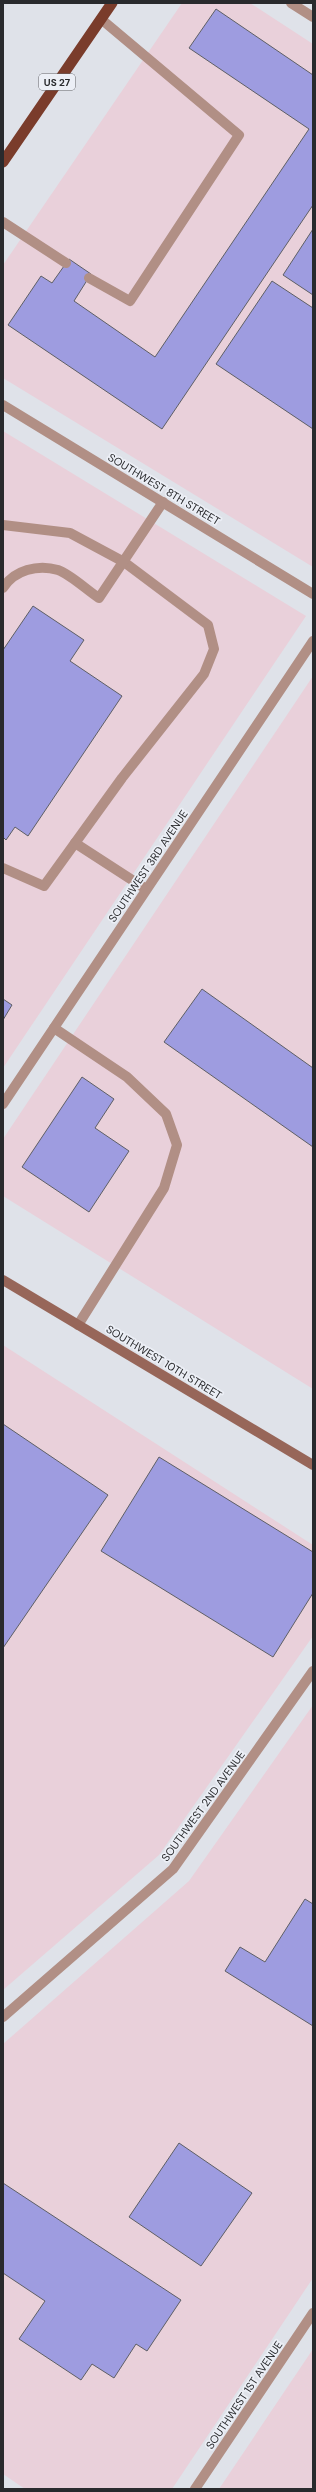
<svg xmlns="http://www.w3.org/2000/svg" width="316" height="2492" font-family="'DM Sans',sans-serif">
	<rect width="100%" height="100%" fill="#dfe2e9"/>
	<g fill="#e9d0da">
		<path d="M182 3H250L313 44V567L3 378V265Z"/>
		<path d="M3 431 306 616 3 1068Z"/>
		<path d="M313 676V1389L3 1196V1139Z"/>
		<path d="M3 1345 313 1545V1636L159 1855 3 1990Z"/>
		<path d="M313 1705V2278L172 2489H25L3 2474V2044L189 1881Z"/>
		<path d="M313 2349V2489H219Z"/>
	</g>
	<g fill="#9e9ce0" stroke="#5e5f65">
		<path d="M216 9 313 75V205L162 429 8 325 41 276 52 283 69 259 91 274 74 301 155 357 309 129 189 48Z"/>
		<path d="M313 229V295L283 275Z"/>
		<path d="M272 281 313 308V429L216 364Z"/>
		<path d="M33 606 84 640 70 661 122 696 28 836 15 827 6 840 3 837V650Z"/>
		<path d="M202 989 313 1068V1147L164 1042Z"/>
		<path d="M3 999 12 1005 3 1020Z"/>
		<path d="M82 1077 114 1099 95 1128 129 1151 89 1212 22 1167Z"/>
		<path d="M3 1424 108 1495 3 1648Z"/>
		<path d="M159 1457 313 1552V1593L273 1657 101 1551Z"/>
		<path d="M305 1899 313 1904V2026L225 1971 240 1947 265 1962Z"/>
		<path d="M179 2143 252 2193 201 2266 129 2217Z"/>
		<path d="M3 2183 181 2300 147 2351 136 2344 114 2378 92 2364 81 2380 19 2339 45 2301 3 2273Z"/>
	</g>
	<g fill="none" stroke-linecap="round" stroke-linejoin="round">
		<g stroke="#b18f85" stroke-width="10">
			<path d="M3 222 66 263"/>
			<path d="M89 278 130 301 239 135 101 19"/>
			<path d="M3 525 70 533 124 562 208 625 214 649 204 674 122 778 44 886 3 868"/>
			<path d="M3 588C14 570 38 564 58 570 70 574 88 591 99 598L163 502"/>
			<path d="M75 843 146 889"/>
			<path d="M54 1028 127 1077 166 1114 177 1145 164 1188 78 1325"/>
		</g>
		<g stroke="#b18f85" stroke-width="10">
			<path d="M291 3 313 17"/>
			<path d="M3 405 313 594"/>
			<path d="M3 1104 313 641"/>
			<path d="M3 2017 173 1869 313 1671"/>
		</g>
		<path stroke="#b18f85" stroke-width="10" d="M195 2489 313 2313"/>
		<path stroke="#976659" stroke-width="10" d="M3 1280 313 1465"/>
		<path stroke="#7a3c2b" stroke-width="11" d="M3 162 112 3"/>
	</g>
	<g text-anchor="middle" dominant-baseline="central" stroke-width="3.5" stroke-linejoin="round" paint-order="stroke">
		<rect fill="#eceff6" stroke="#646569" stroke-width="1" x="39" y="74" width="36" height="16" rx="3"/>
		<g font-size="10" font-weight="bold" fill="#292a2d">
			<text x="57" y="82">US 27</text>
		</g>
		<g font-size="11" fill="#292a2d" stroke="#eceff6">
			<text transform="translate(164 489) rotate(31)">SOUTHWEST 8TH STREET</text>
			<text transform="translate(148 866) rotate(-56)">SOUTHWEST 3RD AVENUE</text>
			<text transform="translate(164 1362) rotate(31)">SOUTHWEST 10TH STREET</text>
			<text transform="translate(203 1806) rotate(-54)">SOUTHWEST 2ND AVENUE</text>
			<text transform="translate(244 2395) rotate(-56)">SOUTHWEST 1ST AVENUE</text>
		</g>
	</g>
	<rect width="316" height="2492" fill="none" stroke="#292a2d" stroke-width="8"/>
</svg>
